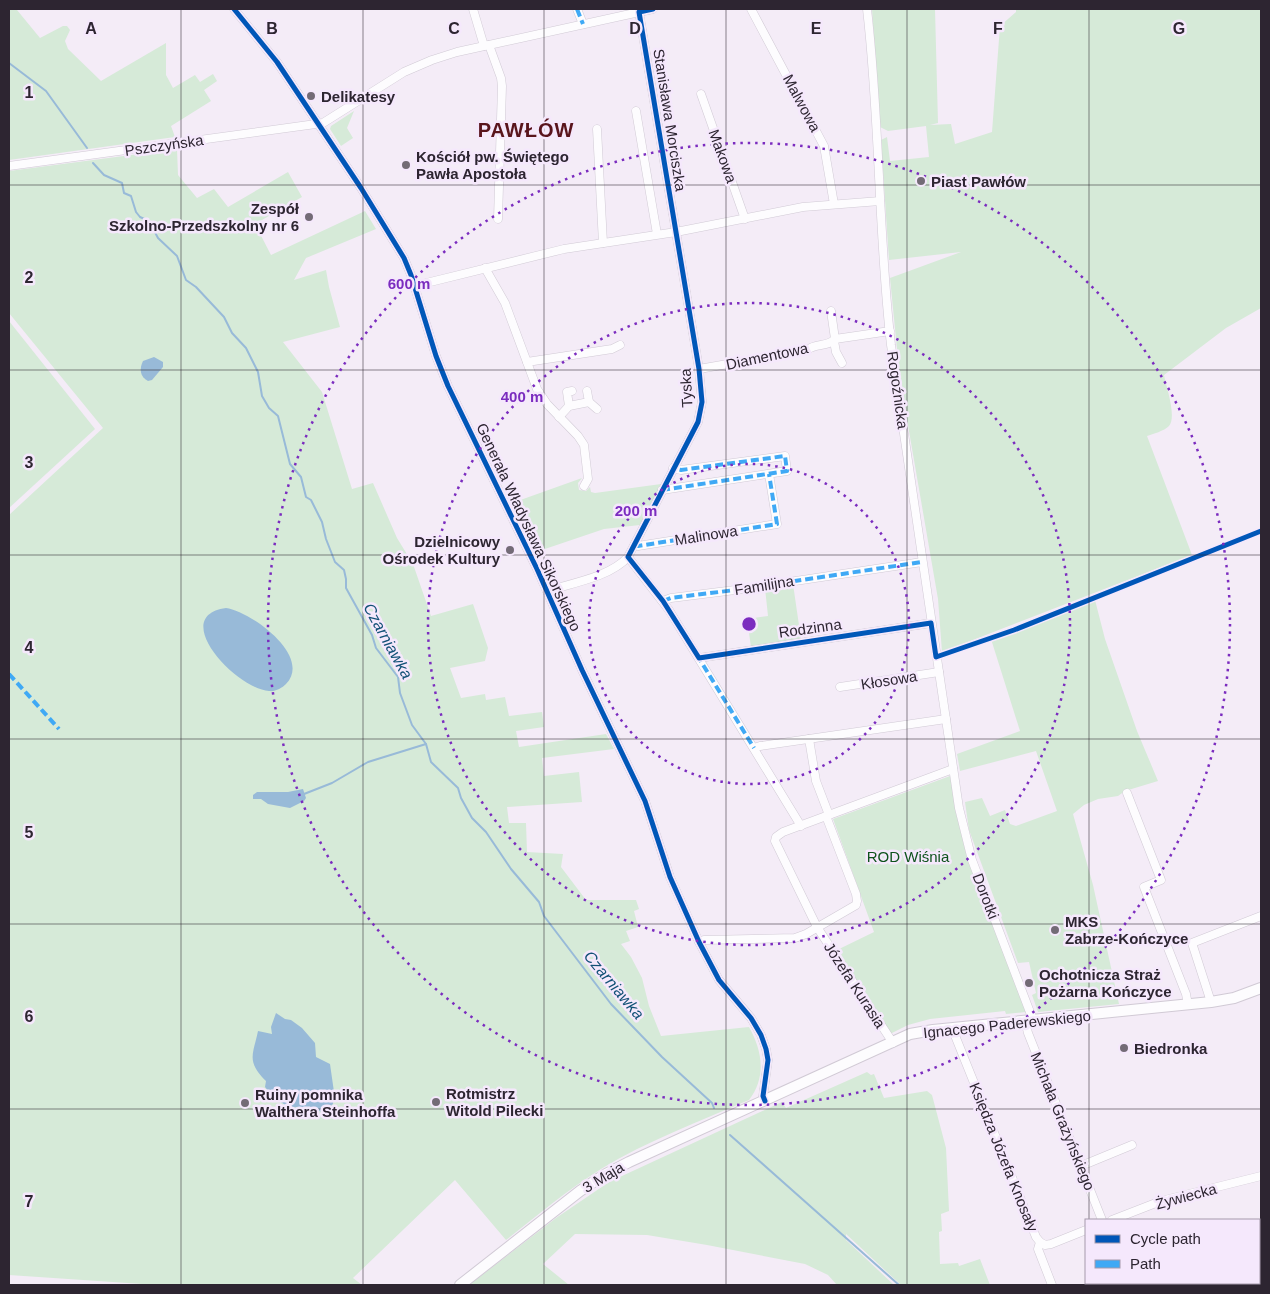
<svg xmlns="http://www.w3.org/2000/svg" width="1270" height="1294" font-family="Arial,sans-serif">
	<rect width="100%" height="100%" fill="#f4ecf7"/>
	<g fill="#d6ead8">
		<path d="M9 9 17 10 40 38 63 26H67L70 30 65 41 68 49 101 81 166 43V75L173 88 195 75 200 82 213 74 217 81 204 90 211 101 171 126 175 137 9 160Z"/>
		<path d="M872 9H935L938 123 930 125 951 124 955 144 992 132 1000 26 1016 12V9H1261V308L1226 328 1164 375C1166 386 1177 417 1169 426 1164 431 1153 434 1147 436L1192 555 942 652 938 599 900 379 890 278 961 252 889 260 881 140 887 137 890 161 929 157 926 126 888 131 880 127Z"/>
		<path d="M354 111 347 128 353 138 341 146 330 129 331 126Z"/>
		<path d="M177 149 178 175 197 198 214 189 228 207 288 172 302 197 255 224 271 255 365 211 376 229 306 258 294 280 326 270 329 287 340 327 283 342 322 392 352 489 373 483 397 538 413 564 431 616 473 604 488 648 485 661 450 668 461 698 485 694 486 700 505 697 509 716 542 712 544 727 516 731 519 747 606 734 614 749 542 758 544 776 579 772 582 802 507 807 509 823H526L527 852 563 854 561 867 586 900H636L639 909 634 911 638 927 626 931 630 941 621 944 631 957 642 978 649 1006 661 1036 749 1027C762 1050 767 1077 749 1100 700 1121 647 1141 601 1169 567 1190 537 1216 506 1240L455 1180 353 1278 362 1285H157L9 1275V515L103 428 9 313V171Z"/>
		<path d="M9 321 95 429 9 508Z"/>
		<path d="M582 478 578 483 579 490 586 491 590 487 591 492 595 493 661 484 640 525 604 529 536 552 537 549 534 550 512 503Z"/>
		<path d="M793 584 801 639 751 647 747 619 768 616 765 588Z"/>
		<path d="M1095 600 1105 639 1137 731 1158 781 1125 791 1118 796 1098 799 1084 805 1073 814 1093 885 1119 1004 1038 1012 1032 995 1036 993 1029 962 1018 963 969 830 965 802 982 798 990 816 1005 810 1010 824 1016 826 1057 811 1036 751 960 771 957 754 1020 731 991 639 1008 635Z"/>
		<path d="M950 776 967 857 1026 1012 1006 1014 1005 1011 930 1019 908 1025 888 1035 835 951 874 932 833 819Z"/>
		<path d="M867 1072 871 1075 874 1074 884 1098 927 1091 932 1095 946 1148 949 1211 941 1214 942 1231 939 1232 940 1264 958 1263 959 1266 980 1259 990 1285H901L846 1234V1240L894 1285H837L828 1275 805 1264 707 1245 647 1235 575 1234 543 1264 569 1285H469L556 1218 609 1182 782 1102 786 1108Z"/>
	</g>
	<g fill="#98bad8">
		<path d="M154 357 163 362V367L152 380 148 381C140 377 139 369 143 361Z"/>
		<path d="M226 608C250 611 313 656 286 684 282 688 275 692 269 691 236 689 168 616 226 608Z"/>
		<path d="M303 789 306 798 304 801 290 808 268 804 261 799H253V795L257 792H288Z"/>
		<path d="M276 1013 285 1019 291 1020 302 1028 315 1043 316 1057 330 1064 334 1092 333 1104 324 1112 297 1107 290 1108 273 1097 265 1087 266 1081C246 1061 253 1055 258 1031L272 1034 271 1027Z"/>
	</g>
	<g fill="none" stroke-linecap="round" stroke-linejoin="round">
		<g stroke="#98bad8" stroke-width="2">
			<path d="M9 63 46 91 87 148"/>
			<path d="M93 163 104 175 122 183 124 193 131 196 136 212 140 217 149 221 158 238 177 256 186 280 196 287 224 317 232 333 246 348 258 372 262 396 269 408 278 416 290 464 301 477 306 497 311 500 322 522 326 539 335 562 344 570 346 579V588L372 635 376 648 398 677 400 693 412 725 426 744 431 762 458 788 461 798 472 818 486 832 511 869 539 902 544 916 611 1004 662 1057 712 1103 714 1108"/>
			<path d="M304 794 332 783 368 762 426 744"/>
			<path d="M730 1135 899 1285"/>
		</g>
		<defs>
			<g id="minor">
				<path d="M234 9 277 62 361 188 404 258 411 275 436 356 448 386 537 569 582 670 645 801 670 877 699 942 719 980 751 1018 761 1035 766 1049 768 1060 763 1096 765 1101"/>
				<path d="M473 9 484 46"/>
				<path d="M577 9 583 24"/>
				<path d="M751 9 824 146 834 204"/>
				<path d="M867 9C880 120 878 233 891 345L959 808 972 860 1033 1020"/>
				<path d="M489 45 501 78 502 86 498 219"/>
				<path d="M701 94 745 219"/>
				<path d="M636 111 657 234"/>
				<path d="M597 129 603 243"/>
				<path d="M9 166 323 123 404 72 432 60 457 52 653 9"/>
				<path d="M485 268 505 303 537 389 547 404 578 436 584 445 588 479 584 486"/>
				<path d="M414 286 564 249 676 232 803 207 880 201"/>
				<path d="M831 311 835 339 890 331"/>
				<path d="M834 341 836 352 842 363"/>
				<path d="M527 362 612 349 620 345"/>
				<path d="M699 369 807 350C816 343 828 347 835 339"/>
				<path d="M589 402 597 409"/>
				<path d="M569 406 567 392 572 391"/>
				<path d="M559 417 569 406 589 402 587 391"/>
				<path d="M662 490 787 471 785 456 681 470 673 468"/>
				<path d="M635 544 638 546 777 524 769 474"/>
				<path d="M628 557 669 610 801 826"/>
				<path d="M547 591C572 583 610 577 628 557L698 422 702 402 699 369 639 12"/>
				<path d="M663 601 671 598 735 590 922 562"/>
				<path d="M699 658 931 623"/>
				<path d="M840 687 939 672"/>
				<path d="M809 739 816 781 829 815"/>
				<path d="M754 748 760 746 946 719"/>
				<path d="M1127 793 1161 880 1144 887 1186 994 1188 1005"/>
				<path d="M699 942 704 940 795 938 806 934 856 905 857 901 856 894 826 816"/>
				<path d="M1211 1002 1192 943 1261 916"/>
				<path d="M1025 1021 1028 1033 1102 1220"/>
				<path d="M952 1028 1036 1237 1040 1242 1038 1249 1052 1285"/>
				<path d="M893 1043 817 927 775 841 776 837 783 832 953 769"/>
				<path d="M1081 1166 1132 1145"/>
				<path d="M1112 1220 1161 1201 1261 1176"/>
				<path d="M1040 1242 1045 1245 1051 1244 1086 1230"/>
			</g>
			<path id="major" d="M460 1285 580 1191 604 1175 629 1162 910 1034 933 1030 1211 1002 1234 998 1261 988"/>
		</defs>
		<use href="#minor" stroke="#d1cad5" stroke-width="9"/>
		<use href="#major" stroke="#d1cad5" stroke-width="12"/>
		<use href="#minor" stroke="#fdfcfe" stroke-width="8"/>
		<use href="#major" stroke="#fdfcfe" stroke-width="10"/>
		<g stroke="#3fa9f5" stroke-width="4" stroke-dasharray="8 4" stroke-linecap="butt">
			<path d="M577 9 583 24"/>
			<path d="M662 490 787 471 785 456 681 470 673 468"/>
			<path d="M635 544 638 546 777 524 769 474"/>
			<path d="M663 601 671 598 735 590 922 562"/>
			<path d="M697 655 754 748"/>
			<path d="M9 674 59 729"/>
		</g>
		<defs>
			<g id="cycleway">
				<path d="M234 9 277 62 361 188 404 258 411 275 436 356 448 386 537 569 582 670 645 801 670 877 699 942 719 980 751 1018 761 1035 766 1049 768 1060 763 1096 765 1101"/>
				<path d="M653 9 639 12 699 369 702 402 698 422 628 557 663 601 699 658 931 623 936 657 1014 630 1261 531"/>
			</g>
		</defs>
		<use href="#cycleway" stroke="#f5e8fc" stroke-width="8"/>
		<use href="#cycleway" stroke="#0057b8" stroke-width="5"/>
	</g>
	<path fill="none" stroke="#2d2531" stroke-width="1" stroke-opacity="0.55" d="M181 9V1285M363 9V1285M544 9V1285M726 9V1285M907 9V1285M1089 9V1220M9 185H1261M9 370H1261M9 555H1261M9 739H1261M9 924H1261M9 1109H1261M1089 1283V1285"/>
	<g fill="none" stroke="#7b2cbf" stroke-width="2.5" stroke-dasharray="2.5 5">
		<circle cx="749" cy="624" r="160"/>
		<circle cx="749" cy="624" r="321"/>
		<circle cx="749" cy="624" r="481"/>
	</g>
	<g fill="#736b76" stroke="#f5e8fc" stroke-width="2">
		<circle cx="311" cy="96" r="5"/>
		<circle cx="406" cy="165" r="5"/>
		<circle cx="921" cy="181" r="5"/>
		<circle cx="309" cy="217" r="5"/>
		<circle cx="510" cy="550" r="5"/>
		<circle cx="1055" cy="930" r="5"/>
		<circle cx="1029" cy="983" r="5"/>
		<circle cx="1124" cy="1048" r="5"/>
		<circle cx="436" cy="1102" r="5"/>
		<circle cx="245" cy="1103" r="5"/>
	</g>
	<g text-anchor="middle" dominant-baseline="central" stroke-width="5" stroke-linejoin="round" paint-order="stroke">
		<g font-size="15" font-weight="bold" fill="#2d2531" stroke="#f5e8fc" text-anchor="start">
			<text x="321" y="96">Delikatesy</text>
			<text x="416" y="156">Kościół pw. Świętego<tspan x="416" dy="17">Pawła Apostoła</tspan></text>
			<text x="931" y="181">Piast Pawłów</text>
			<text x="299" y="208" text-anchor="end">Zespół<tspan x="299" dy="17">Szkolno-Przedszkolny nr 6</tspan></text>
			<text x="500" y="541" text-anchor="end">Dzielnicowy<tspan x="500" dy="17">Ośrodek Kultury</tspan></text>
			<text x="1065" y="921">MKS<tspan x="1065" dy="17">Zabrze-Kończyce</tspan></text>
			<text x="1039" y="974">Ochotnicza Straż<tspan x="1039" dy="17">Pożarna Kończyce</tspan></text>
			<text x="1134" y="1048">Biedronka</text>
			<text x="446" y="1093">Rotmistrz<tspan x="446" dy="17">Witold Pilecki</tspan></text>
			<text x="255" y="1094">Ruiny pomnika<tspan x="255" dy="17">Walthera Steinhoffa</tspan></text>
		</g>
		<g font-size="15" fill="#2d2531" stroke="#f5e8fc">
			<text transform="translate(802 103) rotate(62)">Malwowa</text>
			<text transform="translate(670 120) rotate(81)">Stanisława Morciszka</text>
			<text transform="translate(164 145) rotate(-8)">Pszczyńska</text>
			<text transform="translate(723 156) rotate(70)">Makowa</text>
			<text transform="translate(767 356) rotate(-12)">Diamentowa</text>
			<text transform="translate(686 388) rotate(-93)">Tyska</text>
			<text transform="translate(898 390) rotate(82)">Rogoźnicka</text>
			<text transform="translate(529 527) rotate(65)">Generała Władysława Sikorskiego</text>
			<text transform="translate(706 535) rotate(-9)">Malinowa</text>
			<text transform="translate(764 585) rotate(-9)">Familijna</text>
			<text transform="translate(810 628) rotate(-8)">Rodzinna</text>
			<text transform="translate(889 680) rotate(-9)">Kłosowa</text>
			<text transform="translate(986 896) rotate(69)">Dorotki</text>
			<text transform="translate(855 985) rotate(57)">Józefa Kurasia</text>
			<text transform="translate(1007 1024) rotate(-6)">Ignacego Paderewskiego</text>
			<text transform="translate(1063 1121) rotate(68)">Michała Grażyńskiego</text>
			<text transform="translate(1004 1157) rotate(68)">Księdza Józefa Knosały</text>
			<text transform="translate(603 1177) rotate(-31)">3 Maja</text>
			<text transform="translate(1186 1196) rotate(-15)">Żywiecka</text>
		</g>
		<g font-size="15" fill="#0e531c" stroke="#f5e8fc">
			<text x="908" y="856">ROD Wiśnia</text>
		</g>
		<g font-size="16" font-style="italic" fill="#125176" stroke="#f5e8fc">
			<text transform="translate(388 641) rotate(61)">Czarniawka</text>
			<text transform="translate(614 985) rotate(50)">Czarniawka</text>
		</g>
		<g font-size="20" font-weight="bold" letter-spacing="1" fill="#59141d" stroke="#f5e8fc">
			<text x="526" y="130">PAWŁÓW</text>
		</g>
	</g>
	<g font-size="16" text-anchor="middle" font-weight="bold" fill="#2d2531" stroke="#f5e8fc" stroke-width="5" stroke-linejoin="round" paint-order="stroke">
		<text x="91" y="34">A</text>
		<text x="272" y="34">B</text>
		<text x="454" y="34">C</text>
		<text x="635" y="34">D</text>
		<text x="816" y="34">E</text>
		<text x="998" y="34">F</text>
		<text x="1179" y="34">G</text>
		<text x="29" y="98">1</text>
		<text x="29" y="283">2</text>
		<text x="29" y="468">3</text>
		<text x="29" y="653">4</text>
		<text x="29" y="838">5</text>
		<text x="29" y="1022">6</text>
		<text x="29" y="1207">7</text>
	</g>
	<circle cx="749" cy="624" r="8" fill="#7b2cbf" stroke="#f5e8fc" stroke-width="2.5"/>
	<g font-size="15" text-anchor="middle" font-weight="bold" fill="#7b2cbf" stroke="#f5e8fc" stroke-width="5" stroke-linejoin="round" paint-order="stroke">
		<text x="409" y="289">600 m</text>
		<text x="522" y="402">400 m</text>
		<text x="636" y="516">200 m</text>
	</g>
	<rect width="1270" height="1294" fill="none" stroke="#2d2531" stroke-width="20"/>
	<rect x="1085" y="1219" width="175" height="65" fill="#f5e8fc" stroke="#a59aab"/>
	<rect x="1095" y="1235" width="25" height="8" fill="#0057b8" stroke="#a59aab"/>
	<text x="1130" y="1244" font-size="15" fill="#2d2531">Cycle path</text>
	<rect x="1095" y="1260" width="25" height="8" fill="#3fa9f5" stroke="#a59aab"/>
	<text x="1130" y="1269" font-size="15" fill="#2d2531">Path</text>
</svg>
